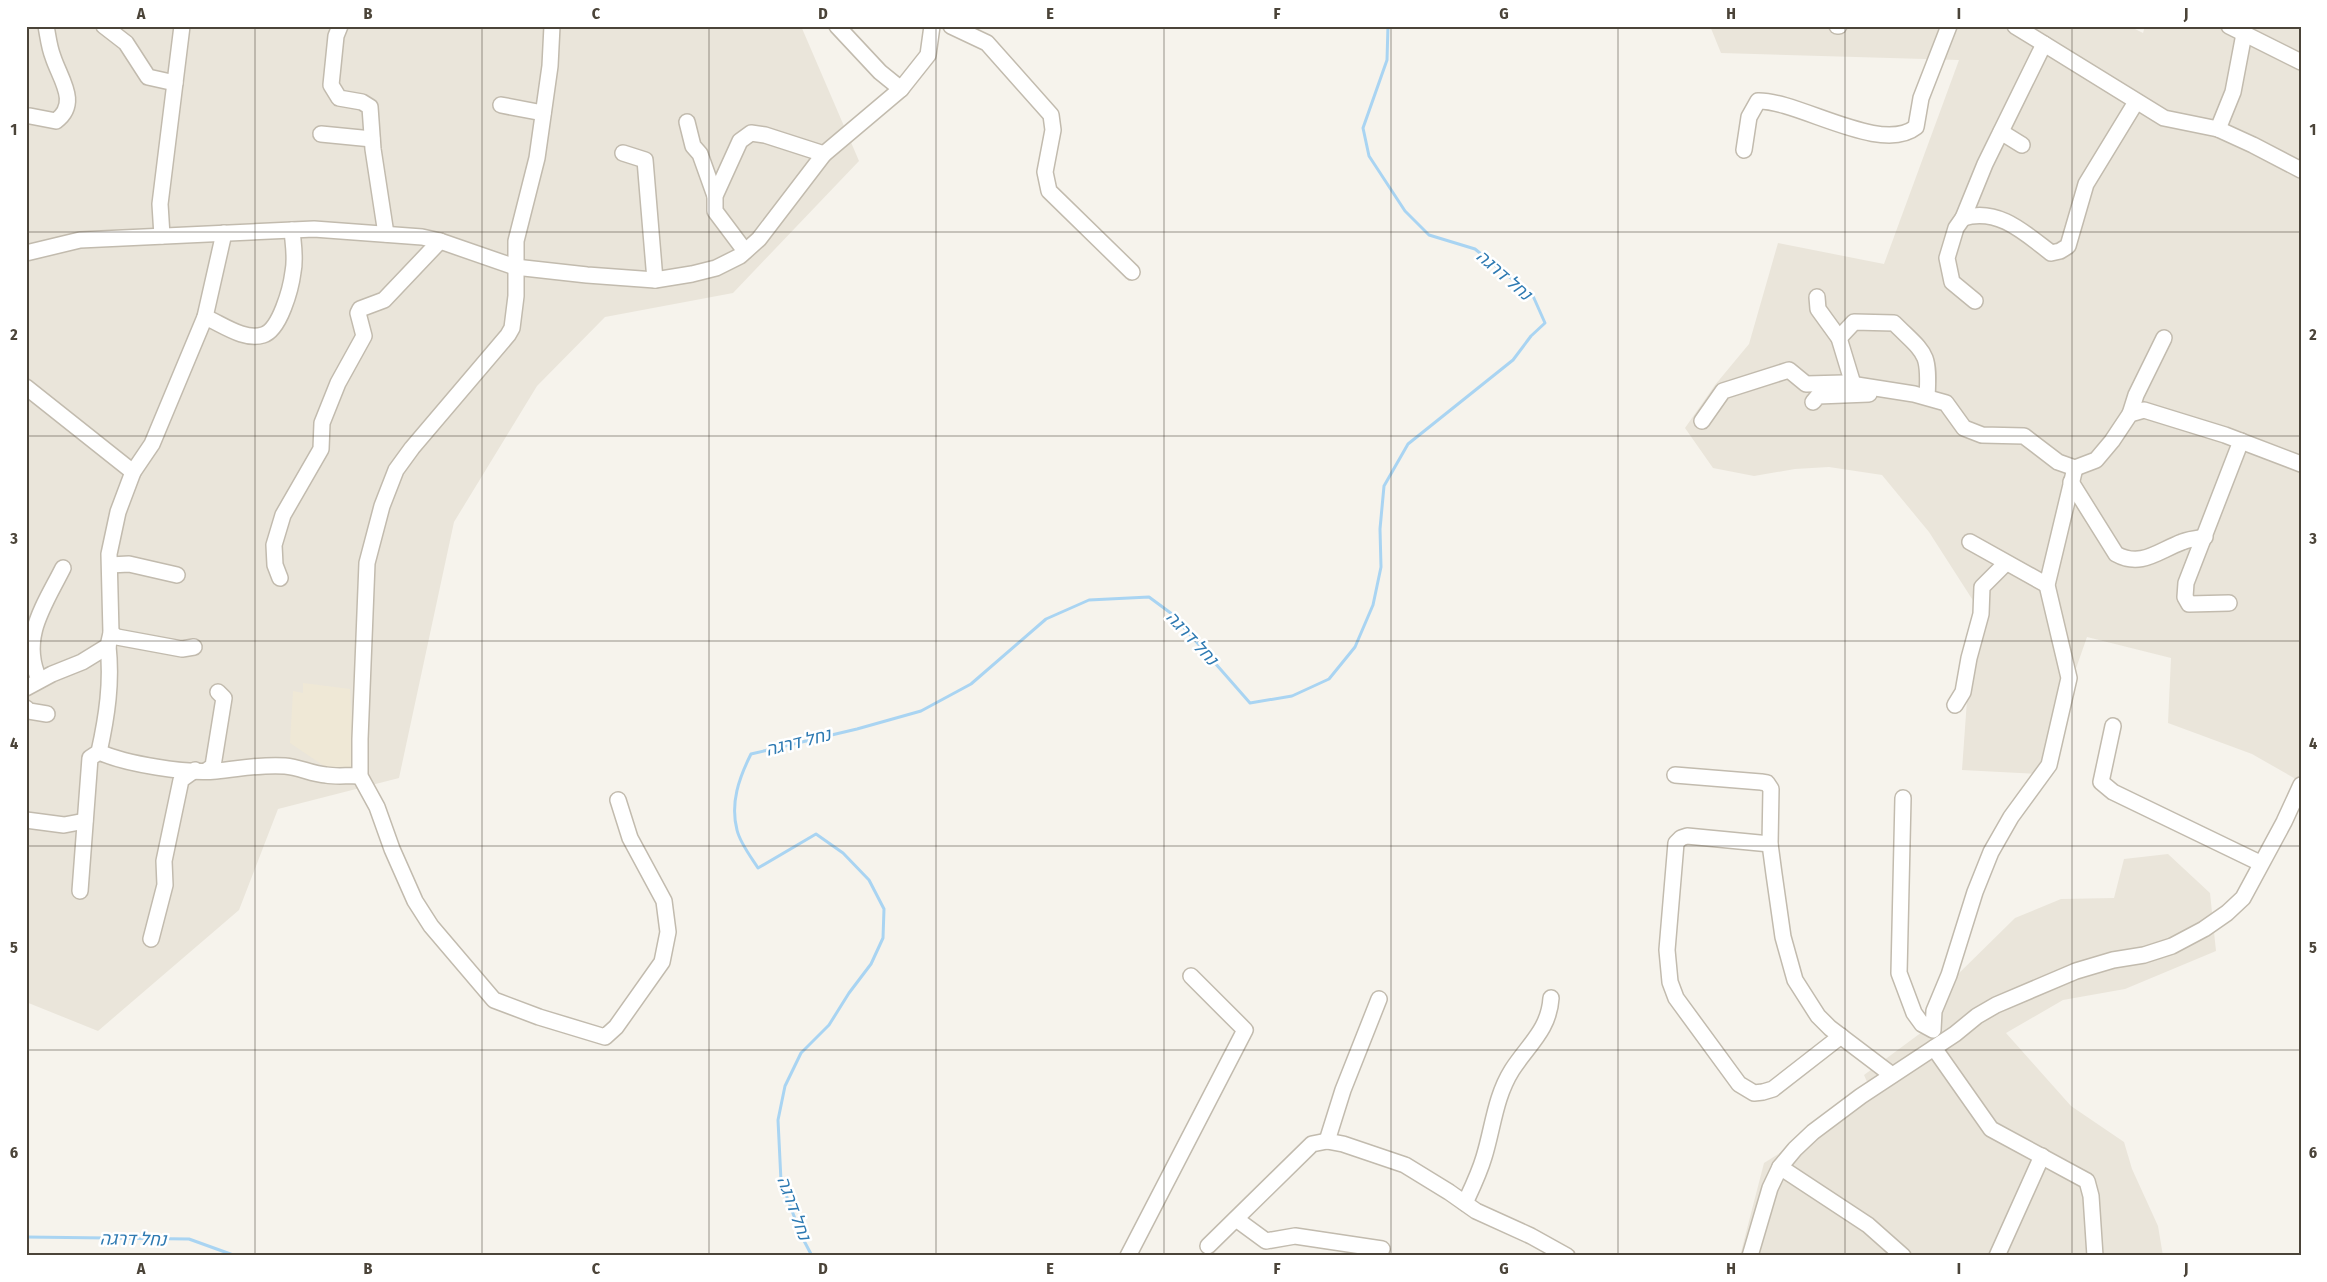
<svg xmlns="http://www.w3.org/2000/svg" width="2327" height="1282" font-family="'Fira Sans Condensed',Heebo,sans-serif">
	<rect width="100%" height="100%" fill="#f6f3ec"/>
	<g fill="#eae5da">
		<path d="M26 26H801L859 161 733 293 605 317 537 386 454 522 399 778 278 809 239 910 98 1031 26 1002Z"/>
		<path d="M1710 26H2129L2143 33 2145 26H2301V782L2252 754 2168 723 2171 658 2087 637 2039 774 1962 770 1974 602 1929 532 1882 475 1829 467 1795 469 1754 476 1713 468 1685 428 1715 385 1749 344 1778 243 1884 264 1959 60 1721 53Z"/>
		<path d="M2168 854 2210 893 2216 951 2125 989 2063 1000 2006 1033 2071 1106 2124 1142 2132 1169 2158 1226 2163 1256H1740L1764 1163 1873 1095 1864 1075 1922 1032 1950 982 2015 918 2061 899 2114 898 2124 859Z"/>
	</g>
	<path fill="#efe8d6" d="M303 683 350 689 355 770 327 768 290 743 293 691 303 693Z"/>
	<g fill="none" stroke-linecap="round" stroke-linejoin="round">
		<g stroke="#a9d4f2" stroke-width="3">
			<path d="M26 1237 189 1239 236 1256"/>
			<path d="M812 1256 801 1235 781 1181 778 1120 785 1086 801 1053 829 1025 849 993 871 964 883 938 884 909 869 880 843 853 816 834 758 868C751 857 740 843 737 830 730 803 739 778 751 754L857 729 921 711 971 684 1046 619 1089 600 1149 597 1172 614 1250 703 1292 696 1329 679 1355 647 1373 605 1381 567 1380 529 1384 486 1408 444 1513 360 1531 336 1545 323 1533 296 1475 249 1429 235 1405 211 1369 156 1363 128 1387 60 1388 26"/>
		</g>
		<defs>
			<g id="minor">
				<path d="M104 26 126 43 148 77 175 83"/>
				<path d="M340 26 336 36 331 85 339 98 362 102 370 107 373 149 386 234"/>
				<path d="M552 26 550 66 537 158 516 241V296L512 328 508 335 412 448 396 470 382 506 367 563 360 739V776L377 807 392 849 415 901 431 926 494 1000 539 1017 605 1037 616 1027 662 962 668 932 664 901 630 838 618 800"/>
				<path d="M837 26 880 72 901 89"/>
				<path d="M951 26 987 43 1051 115 1053 130 1045 172 1049 191 1132 272"/>
				<path d="M1837 26H1839"/>
				<path d="M2015 26 2164 118 2218 129 2253 145 2301 170"/>
				<path d="M2229 26 2301 62"/>
				<path d="M501 105 543 113"/>
				<path d="M30 116 56 121C80 103 60 79 53 57 49 47 48 36 46 26"/>
				<path d="M687 122 693 146 700 154 715 196"/>
				<path d="M2218 129 2233 92 2244 34"/>
				<path d="M2001 132 2022 145"/>
				<path d="M321 134 372 139"/>
				<path d="M1744 150 1749 117 1758 101C1798 100 1881 155 1916 127L1921 98 1949 26"/>
				<path d="M623 153 645 160 655 280"/>
				<path d="M1963 218C1998 207 2025 233 2051 253L2060 251 2068 246 2086 184 2136 102"/>
				<path d="M162 236 160 204 182 26"/>
				<path d="M745 251 715 211V196L740 141 751 133 765 135 824 154"/>
				<path d="M26 253 80 240 314 229 422 237 440 241 515 267 587 275 655 280 692 274 716 268 740 256 759 239 824 154 901 89 928 55 932 26"/>
				<path d="M1817 297 1818 309 1839 338 1853 384"/>
				<path d="M1975 301 1952 282 1947 258 1956 228 1963 218 1985 164 2044 44"/>
				<path d="M205 317C222 324 244 341 263 335 280 330 291 288 293 272 296 258 293 243 292 230"/>
				<path d="M1839 338 1854 322 1894 323C1925 354 1930 351 1927 397"/>
				<path d="M26 387 133 472"/>
				<path d="M1813 402 1818 396 1869 394"/>
				<path d="M2130 414 2136 395 2164 338"/>
				<path d="M1702 421 1723 391 1789 370 1806 384 1844 383 1914 394 1946 403 1964 428 1982 435 2024 436 2058 462 2075 468 2096 460 2112 441 2130 414 2144 410 2225 435 2301 464"/>
				<path d="M2071 482 2116 554C2141 568 2158 551 2182 542 2189 539 2198 538 2205 537"/>
				<path d="M1970 542 2047 585"/>
				<path d="M110 565 129 564 177 575"/>
				<path d="M280 578 275 565 274 545 283 515 321 449 322 423 338 383 364 336 358 313 360 309 384 300 440 241"/>
				<path d="M2229 603 2189 604 2185 597 2186 583 2241 441"/>
				<path d="M111 633 117 637 182 649 194 647"/>
				<path d="M39 679C20 638 44 606 63 568"/>
				<path d="M26 688 52 674 82 662 108 646 111 633 109 554 118 512 133 472 152 444 205 317 224 233"/>
				<path d="M1955 705 1963 692 1969 658 1981 614 1982 587 2006 563"/>
				<path d="M26 708 29 711 47 714"/>
				<path d="M2113 726 2101 782 2113 792 2260 863"/>
				<path d="M99 752C126 764 187 774 216 771 239 769 261 764 285 766 299 767 312 774 326 775 337 777 349 775 360 776"/>
				<path d="M206 771 213 766 224 698 218 692"/>
				<path d="M1675 775 1761 782 1767 783 1771 789 1770 844 1774 874 1783 937 1795 980 1818 1016 1830 1028 1892 1075"/>
				<path d="M1903 798 1899 973 1914 1013 1922 1024 1933 1030 1934 1011 1949 975 1975 892 1991 852 2011 817 2049 765 2069 678 2047 585 2075 468"/>
				<path d="M26 820 64 825 85 821"/>
				<path d="M1770 844 1687 836 1681 838 1676 843 1667 950 1670 982 1676 998 1739 1084 1754 1093 1763 1092 1773 1089 1841 1036"/>
				<path d="M80 891 90 758 99 752C107 716 112 682 108 646"/>
				<path d="M151 939 165 885 164 861 181 780 195 770"/>
				<path d="M1934 1048 1991 1129 2087 1181 2091 1196 2095 1256"/>
				<path d="M1327 1141 1343 1090 1379 999"/>
				<path d="M1780 1167 1868 1225 1903 1256"/>
				<path d="M1465 1203C1472 1188 1479 1174 1484 1157 1493 1128 1495 1097 1512 1070 1528 1045 1549 1030 1551 998"/>
				<path d="M1236 1219 1266 1241 1295 1236 1382 1249"/>
				<path d="M1208 1246 1312 1144 1327 1141 1343 1144 1405 1165 1449 1192 1476 1211 1531 1236 1567 1256"/>
				<path d="M1128 1256 1245 1030 1191 976"/>
				<path d="M1750 1256 1770 1188 1780 1167 1795 1149 1813 1132 1861 1096 1955 1034 1977 1016 1996 1005 2076 971 2113 960 2144 955 2172 946 2204 929 2227 913 2243 898 2284 822 2301 785"/>
				<path d="M1997 1256 2042 1156"/>
			</g>
		</defs>
		<use href="#minor" stroke="#c2bbae" stroke-width="18"/>
		<use href="#minor" stroke="#fff" stroke-width="15"/>
	</g>
	<path fill="none" stroke="#4b4439" stroke-width="1" stroke-opacity="0.55" d="M255 26V1256M482 26V1256M709 26V1256M936 26V1256M1164 26V1256M1391 26V1256M1618 26V1256M1845 26V1256M2072 26V1256M26 232H2301M26 436H2301M26 641H2301M26 846H2301M26 1050H2301"/>
	<g text-anchor="middle" dominant-baseline="central" stroke-width="5" stroke-linejoin="round" paint-order="stroke">
		<g font-size="18" font-style="italic" fill="#2e7ab2" stroke="#fff">
			<text transform="translate(1504 275) rotate(41)">נחל דרגה</text>
			<text transform="translate(1192 638) rotate(47)">נחל דרגה</text>
			<text transform="translate(798 742) rotate(-14)">נחל דרגה</text>
			<text transform="translate(794 1208) rotate(70)">נחל דרגה</text>
			<text transform="translate(133 1239) rotate(1)">נחל דרגה</text>
		</g>
	</g>
	<rect width="2327" height="1282" fill="none" stroke="#ffffff" stroke-width="55"/>
	<rect x="28" y="28" width="2272" height="1226" fill="none" stroke="#4b4439" stroke-width="2"/>
	<g font-size="16" text-anchor="middle" font-weight="bold" fill="#4b4439">
		<text x="141" y="19">A</text>
		<text x="368" y="19">B</text>
		<text x="596" y="19">C</text>
		<text x="823" y="19">D</text>
		<text x="1050" y="19">E</text>
		<text x="1277" y="19">F</text>
		<text x="1504" y="19">G</text>
		<text x="1731" y="19">H</text>
		<text x="1959" y="19">I</text>
		<text x="2186" y="19">J</text>
		<text x="14" y="135">1</text>
		<text x="2313" y="135">1</text>
		<text x="14" y="340">2</text>
		<text x="2313" y="340">2</text>
		<text x="14" y="544">3</text>
		<text x="2313" y="544">3</text>
		<text x="14" y="749">4</text>
		<text x="2313" y="749">4</text>
		<text x="14" y="953">5</text>
		<text x="2313" y="953">5</text>
		<text x="14" y="1158">6</text>
		<text x="2313" y="1158">6</text>
		<text x="141" y="1274">A</text>
		<text x="368" y="1274">B</text>
		<text x="596" y="1274">C</text>
		<text x="823" y="1274">D</text>
		<text x="1050" y="1274">E</text>
		<text x="1277" y="1274">F</text>
		<text x="1504" y="1274">G</text>
		<text x="1731" y="1274">H</text>
		<text x="1959" y="1274">I</text>
		<text x="2186" y="1274">J</text>
	</g>
</svg>
